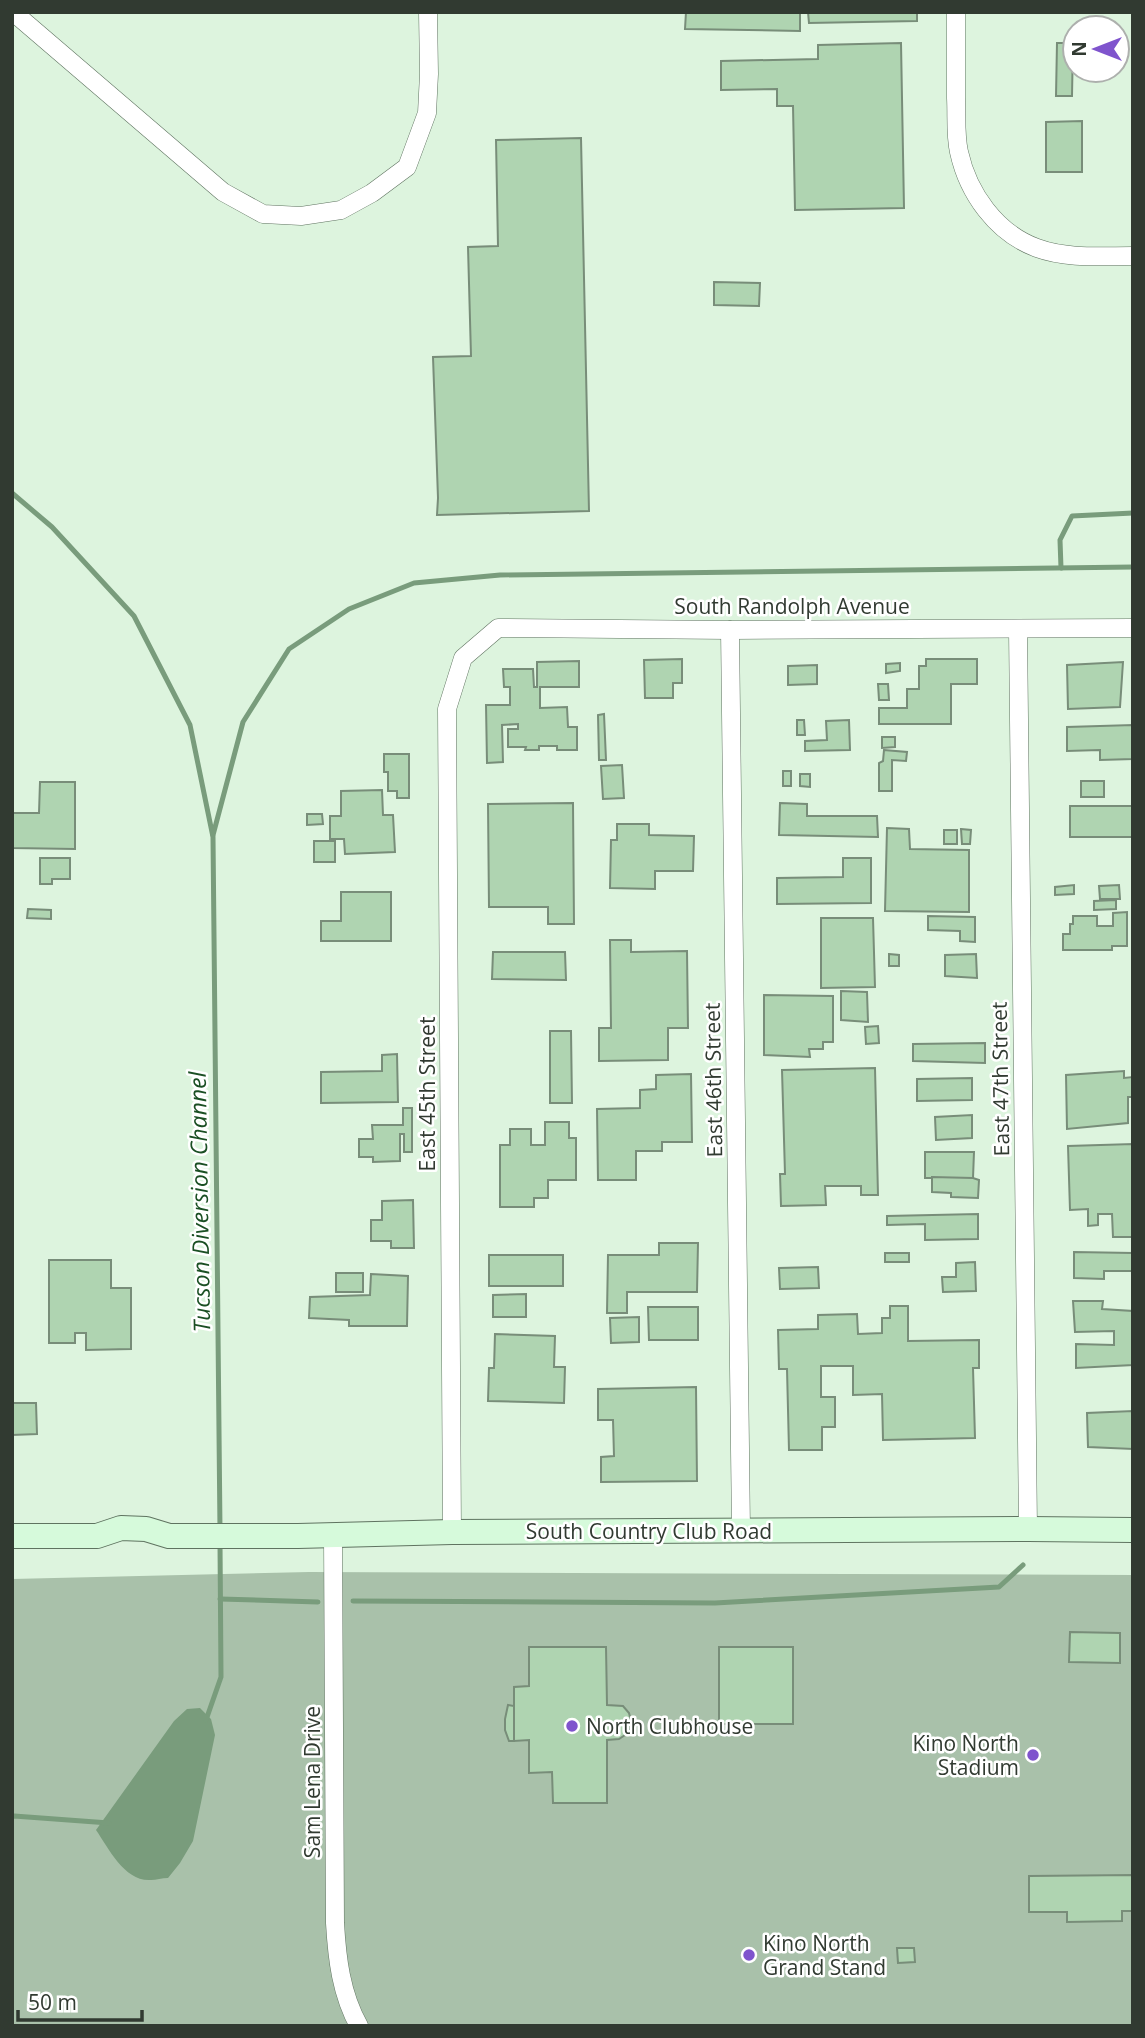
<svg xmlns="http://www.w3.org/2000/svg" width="1145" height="2038" font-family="'Open Sans',sans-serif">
	<rect width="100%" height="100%" fill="#ddf4de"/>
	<path fill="#a9c1aa" d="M309 1572 1133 1575V2026H12V1579Z"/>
	<path fill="#799c7c" d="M200 1708 211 1719 215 1735 193 1841 180 1863 168 1878C162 1878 156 1880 151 1880 125 1882 109 1849 96 1830L174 1721 187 1709Z"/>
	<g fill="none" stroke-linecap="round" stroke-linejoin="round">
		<g stroke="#799c7c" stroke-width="5">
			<path d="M12 493 52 527 134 616 190 725 213 837 220 1530"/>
			<path d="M1061 568 1060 540 1072 516 1133 513"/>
			<path d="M213 835 243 722 289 649 349 609 414 583 500 575 1133 567"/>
			<path d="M220 1599 318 1602"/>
			<path d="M353 1601 715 1603 999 1587 1023 1565"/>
			<path d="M206 1720 221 1677 220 1543"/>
			<path d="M12 1817 14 1816 109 1823"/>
		</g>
	</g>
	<g fill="#afd4b1" stroke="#788d79" stroke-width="2">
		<path d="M686 12H800V31L685 29Z"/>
		<path d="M808 12H917V21L809 23Z"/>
		<path d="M901 43 904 208 795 210 793 106H777V89L721 90V61L818 59V45Z"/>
		<path d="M1057 43H1073L1072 96H1056Z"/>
		<path d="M1082 121V172H1046V122Z"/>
		<path d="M581 138 589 511 437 515 438 498 433 357 471 356 468 247 498 246 496 140Z"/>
		<path d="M714 282 760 283 759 306 714 305Z"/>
		<path d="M682 659V683H673V698H645L644 660Z"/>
		<path d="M926 659H977V684H951V724H879V708H907V689H919V666H926Z"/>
		<path d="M579 661V687H540V708L567 707 568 727H577V750H557V746H539V750H525L526 747H508V729H518V724L502 725 503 762 487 763 486 705H510V687H504L503 669H533L534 687H537V662Z"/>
		<path d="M1123 662 1120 707 1068 709 1067 665Z"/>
		<path d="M900 663V671L886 673V664Z"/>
		<path d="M817 665V684L788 685V666Z"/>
		<path d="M878 684H888L889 700H879Z"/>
		<path d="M604 714 606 760H599L598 715Z"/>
		<path d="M797 720H804L805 735H797Z"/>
		<path d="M849 720 850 750 805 751V741L827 740 826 721Z"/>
		<path d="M1133 725V759L1100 760V750L1067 751V727Z"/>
		<path d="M882 737H895V747L882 748Z"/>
		<path d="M884 750 907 752 906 761 892 760V791H879V763L883 761Z"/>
		<path d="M384 754H409V798H397V791H388V772H384Z"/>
		<path d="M622 765 624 798 603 799 601 766Z"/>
		<rect x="783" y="771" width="8" height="15"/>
		<path d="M800 774H810V787L800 786Z"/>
		<rect x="1081" y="781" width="23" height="16"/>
		<path d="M40 782H75V849L12 848V813H39Z"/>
		<path d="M382 790 383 815H393L395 852 345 854 344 839H330V816H341V791Z"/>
		<path d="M573 803 574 924H548V907H489L488 804Z"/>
		<path d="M780 803 807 804V816H877L878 837 779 835Z"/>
		<rect x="1070" y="806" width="63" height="31"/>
		<path d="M307 814H322L323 824 307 825Z"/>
		<path d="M617 824H649V835L694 836 693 871H655V889L610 888 611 840H617Z"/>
		<path d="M887 828 909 829 910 849 969 850V912L885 911Z"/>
		<path d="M961 829 971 830 970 844H962Z"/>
		<rect x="944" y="830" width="13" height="14"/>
		<rect x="314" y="841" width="21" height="21"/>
		<path d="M40 858H70V879H52V884H40Z"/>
		<path d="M843 858H871V903L777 904V878L843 877Z"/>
		<path d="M1074 885V894L1055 895V887Z"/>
		<path d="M1119 885 1120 899H1100L1099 886Z"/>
		<path d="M341 892H391V941H321V921H341Z"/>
		<path d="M1116 900V909L1094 910V901Z"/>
		<path d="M28 909 51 910V919L27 918Z"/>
		<path d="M1127 912V946H1112V950H1063V934H1070V924H1073V916H1097V926H1113V913Z"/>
		<path d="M928 916 975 917V942L960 941V931L928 930Z"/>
		<path d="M821 918H873L875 987 821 988Z"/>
		<path d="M610 940H631V952L687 951 688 1028H668V1060L599 1061V1028H611Z"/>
		<path d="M493 952H565L566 980 492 979Z"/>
		<path d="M889 954 899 955V966H889Z"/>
		<path d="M976 954 977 978 945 976V955Z"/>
		<path d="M841 991 867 992 868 1022 841 1020Z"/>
		<path d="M764 995 833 996V1042H823V1049H809L810 1057 764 1055Z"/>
		<path d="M878 1026 879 1043 866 1044 865 1027Z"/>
		<path d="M550 1031H571L572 1103H550Z"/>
		<path d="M985 1043V1063L913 1061V1044Z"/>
		<path d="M397 1054 398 1102 321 1103V1072L382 1071V1055Z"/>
		<path d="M875 1068 878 1195H861V1186H825L826 1205 781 1206 780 1174H785L782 1070Z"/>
		<path d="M1124 1071V1078L1133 1077V1097H1128V1123L1067 1129 1066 1075Z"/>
		<path d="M691 1074 692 1142H662V1151H636V1180H598L597 1109 640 1108V1090L656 1089V1075Z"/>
		<path d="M972 1078V1100L917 1101V1079Z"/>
		<path d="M403 1108H412V1152H404V1134H400V1161L373 1162V1157H359V1139H373L372 1125H403Z"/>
		<path d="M972 1115V1138L936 1140 935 1117Z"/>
		<path d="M545 1122H569V1138H576V1180H548V1198H534V1207H500V1145H510V1129H531V1145H545Z"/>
		<path d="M1133 1144V1237H1113L1112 1214H1098V1225L1088 1226V1209L1070 1210 1068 1146Z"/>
		<path d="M925 1152H974L973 1178H925Z"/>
		<path d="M932 1177 973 1178 979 1180 978 1198 951 1197V1193L932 1192Z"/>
		<path d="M413 1200 414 1248H391V1241H371V1220H382V1201Z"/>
		<path d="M978 1214V1239L925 1240V1224L887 1225V1216Z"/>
		<path d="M659 1243H698L697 1292H627V1313H607L608 1255H659Z"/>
		<path d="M1074 1252 1133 1253V1271H1104V1279L1074 1278Z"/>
		<rect x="885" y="1253" width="24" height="9"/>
		<rect x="489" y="1255" width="74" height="31"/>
		<path d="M49 1260H111V1288H131V1349L86 1350V1333H75V1343H49Z"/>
		<path d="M975 1262 976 1291 943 1292 942 1277H956V1263Z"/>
		<path d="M818 1267 819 1288 780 1289 779 1268Z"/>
		<rect x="336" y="1273" width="27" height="19"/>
		<path d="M371 1274 408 1276 407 1326H349V1320L309 1318 310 1297 370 1295Z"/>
		<path d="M526 1294V1317H493V1295Z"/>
		<path d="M1073 1301H1103L1102 1309 1133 1311V1365L1076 1368V1344L1114 1345V1331L1075 1332Z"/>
		<path d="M890 1306H908V1341L979 1340V1368H973L975 1438 883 1440 882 1394 853 1395V1366H821V1397H835V1427H822V1450H789L787 1369H779L778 1330 818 1329V1315L857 1314 858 1334 882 1333V1318H890Z"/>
		<path d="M648 1307H698V1340H649Z"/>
		<path d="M639 1317V1342L611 1343 610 1318Z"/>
		<path d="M495 1334 555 1336 554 1367H565L564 1403 488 1401 489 1368H494Z"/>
		<path d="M696 1387 697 1481 601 1482V1457L614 1456 613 1420H598V1389Z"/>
		<path d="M12 1403H36L37 1434 12 1435Z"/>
		<path d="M1133 1411V1449L1088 1447 1087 1413Z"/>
		<path d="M1070 1632 1120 1633V1663L1069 1662Z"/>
		<path d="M529 1647H606L607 1705 623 1706 629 1713 631 1721 630 1730 625 1735 619 1739 607 1740V1803H553L552 1772 529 1773V1740L514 1741V1687L529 1686Z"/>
		<rect x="719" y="1647" width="74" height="77"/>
		<path d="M508 1705 514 1706V1741H509L505 1730V1719Z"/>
		<path d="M1133 1875V1911H1122V1921L1067 1922V1912H1029V1876Z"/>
		<path d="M897 1948H914L915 1962 898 1963Z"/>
	</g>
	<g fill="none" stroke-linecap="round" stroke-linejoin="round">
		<defs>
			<g id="street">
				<path d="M13 12 223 192 263 214 301 216 341 210 372 193 407 167 427 113 429 74 428 12"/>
				<path d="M956 12C956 41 956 70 956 98 957 116 955 134 959 152 968 193 996 233 1037 248 1067 259 1101 256 1133 256"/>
				<path d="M1018 629 1028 1529"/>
				<path d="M730 630 741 1531"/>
				<path d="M452 1532 447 709 463 658 498 628 730 630 1133 628"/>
				<path d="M333 1535 335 1923C337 1958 341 1994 359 2026"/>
			</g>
			<path id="secondary" d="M12 1536H97L121 1528 146 1529 169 1536H298L452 1532 1028 1529 1133 1530"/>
		</defs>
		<use href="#street" stroke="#5f7360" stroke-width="19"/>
		<use href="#secondary" stroke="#5f7360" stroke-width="26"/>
		<use href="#street" stroke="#fff" stroke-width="18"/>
		<use href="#secondary" stroke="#d6fadb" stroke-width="24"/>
	</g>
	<g fill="#7f54cd" stroke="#fff" stroke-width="2.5">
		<circle cx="572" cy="1726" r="7"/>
		<circle cx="1033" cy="1755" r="7"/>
		<circle cx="749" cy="1955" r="7"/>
	</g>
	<g text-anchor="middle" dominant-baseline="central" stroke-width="5" stroke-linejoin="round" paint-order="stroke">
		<g font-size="21" fill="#313a31" stroke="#fff">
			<text x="792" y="606">South Randolph Avenue</text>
			<text transform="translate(1000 1079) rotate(-91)">East 47th Street</text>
			<text transform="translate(713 1080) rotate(-91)">East 46th Street</text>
			<text transform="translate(427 1094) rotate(-90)">East 45th Street</text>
			<text x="649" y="1531">South Country Club Road</text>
			<text transform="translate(312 1782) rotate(-90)">Sam Lena Drive</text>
		</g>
		<g font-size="21" fill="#313a31" stroke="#fff" text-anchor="start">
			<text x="586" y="1726">North Clubhouse</text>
			<text x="1019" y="1743" text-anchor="end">Kino North<tspan x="1019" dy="24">Stadium</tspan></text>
			<text x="763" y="1943">Kino North<tspan x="763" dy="24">Grand Stand</tspan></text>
		</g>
		<g font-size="23" font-style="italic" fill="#1a4f23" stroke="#fff">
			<text transform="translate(199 1202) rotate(-91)">Tucson Diversion Channel</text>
		</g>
	</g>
	<rect width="1145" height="2038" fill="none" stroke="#313a31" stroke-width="28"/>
	<g transform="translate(1096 49) rotate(270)"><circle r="33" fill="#ffffff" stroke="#adb0ad" stroke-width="2"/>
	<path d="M0-5L12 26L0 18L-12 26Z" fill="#7f54cd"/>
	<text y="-10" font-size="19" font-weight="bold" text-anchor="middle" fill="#313a31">N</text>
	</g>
	<path d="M18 2010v10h124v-10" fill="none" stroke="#313a31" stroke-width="3.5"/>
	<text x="28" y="2010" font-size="21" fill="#313a31" stroke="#ffffff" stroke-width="5" paint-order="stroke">50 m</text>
</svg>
